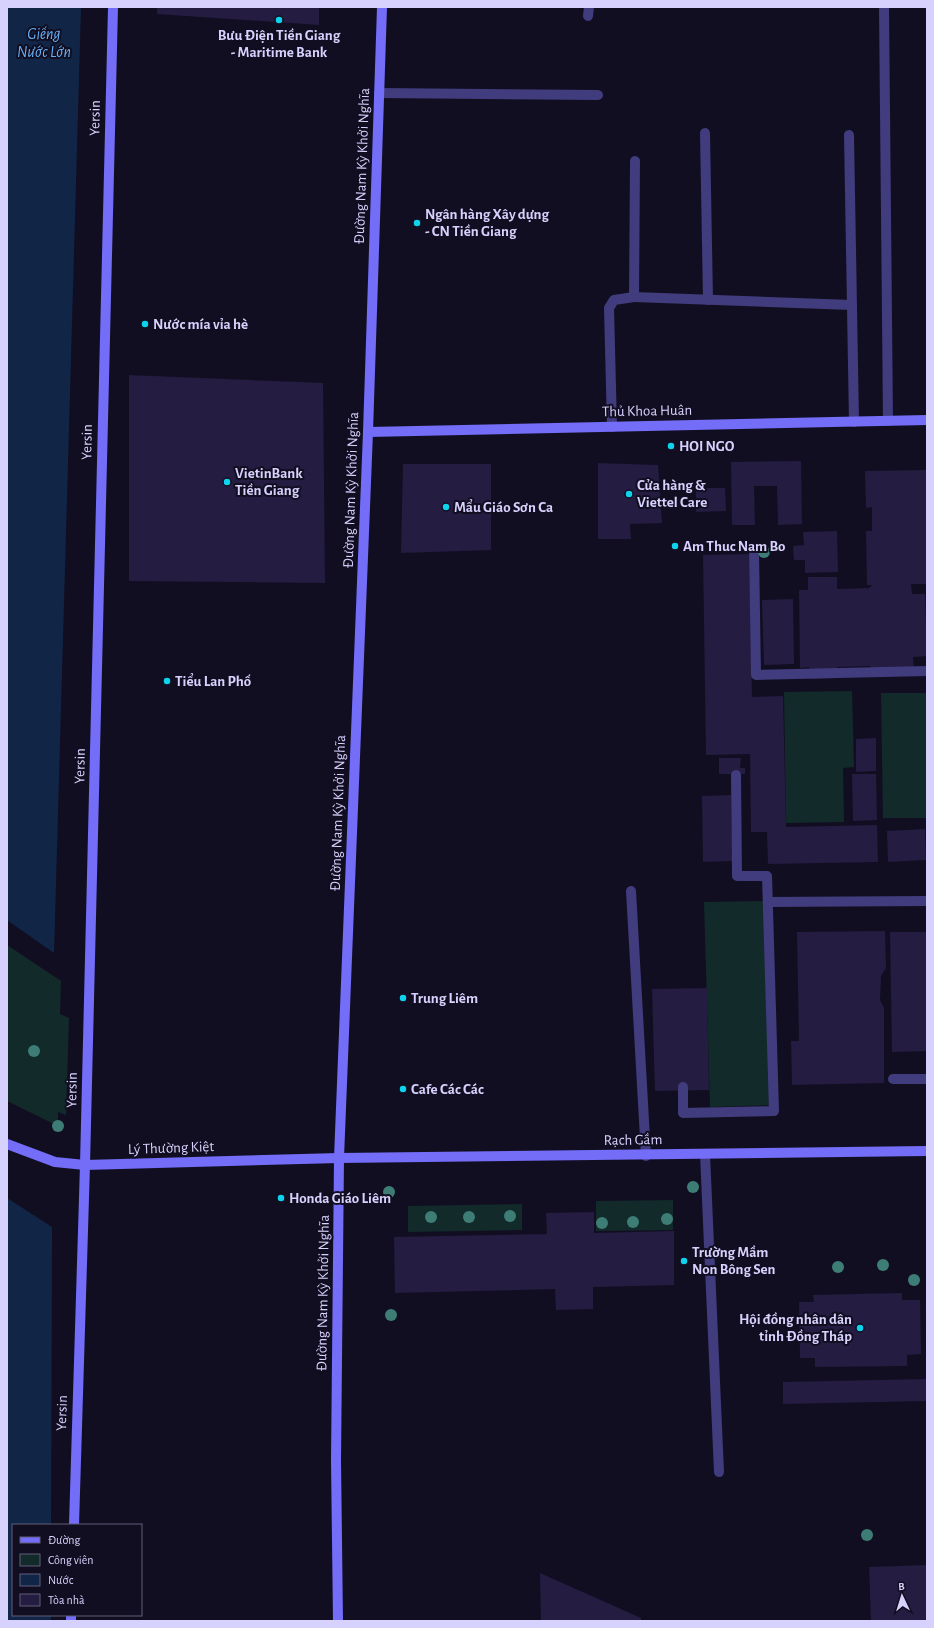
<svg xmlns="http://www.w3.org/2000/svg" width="934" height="1628" font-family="'Alegreya Sans',sans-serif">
	<rect width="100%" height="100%" fill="#120e21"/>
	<g fill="#122a2a">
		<path d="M852 691 854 767 843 768 844 822 786 823 784 692Z"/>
		<path d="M881 693H927V818H883Z"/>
		<path d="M768 901 773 1105 710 1107 704 902Z"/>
		<path d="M7 945 61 981 60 1014 69 1018 66 1115 58 1112V1126L7 1101Z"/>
		<path d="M673 1200V1230L596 1231V1201Z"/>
		<path d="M522 1204V1230L408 1232V1206Z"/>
	</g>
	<g fill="#112647">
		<path d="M7 7H81L54 953 7 920Z"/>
		<path d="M7 1198 52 1227 51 1525H13V1615H51V1621H7Z"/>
	</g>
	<g fill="#241c41">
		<path d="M157 7H319V25L157 14Z"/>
		<path d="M129 375 323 383 325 583 129 581Z"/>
		<path d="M801 461 802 524 778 525 777 486H754L755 525H732L731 462Z"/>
		<path d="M598 463 658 465 662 523 630 524 631 539H598Z"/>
		<path d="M403 464H491V550L401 553Z"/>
		<path d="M927 470V584H911L912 594H925L927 656 913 657 914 671 874 672 870 666 837 667V678L809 679V667L800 668 799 590H808V577H837V589L869 588 872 585H867L866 531H872V507L866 508 865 471Z"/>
		<path d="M696 488H725L726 511 696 512Z"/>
		<path d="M837 531 838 572 805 573V560H794L793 546 804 545 803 532Z"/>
		<path d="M749 554 752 697 783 696 786 827 877 825 878 862 768 864 767 832H751L750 754 706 755 703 555Z"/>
		<path d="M793 599 794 664 764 665 762 600Z"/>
		<path d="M876 738V771L856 772V739Z"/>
		<path d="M719 758H741L740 768H745V774H719Z"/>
		<path d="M852 774H876L877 820 853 821Z"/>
		<path d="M731 795 732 861 703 862 702 796Z"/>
		<path d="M925 829 926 860 888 862 887 831Z"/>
		<path d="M885 931 886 968 881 976 880 1000 884 1008V1083L792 1085 791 1041H799L797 932Z"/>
		<path d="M890 932H927V1051L892 1052Z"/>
		<path d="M707 988 709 1090 655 1091 652 989Z"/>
		<path d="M594 1212V1233L674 1231V1285L593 1287V1309L556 1310 555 1289 395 1293 394 1237 547 1234 546 1213Z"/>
		<path d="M902 1293V1300H920L921 1354 907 1355V1366L815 1367V1358H800L799 1302H814L813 1295Z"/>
		<path d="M927 1379V1401L783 1404V1382Z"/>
		<path d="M927 1565V1621H871L869 1567Z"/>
		<path d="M540 1573 641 1618V1621H541Z"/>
	</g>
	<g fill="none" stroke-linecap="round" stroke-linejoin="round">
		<g stroke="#403c7d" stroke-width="10">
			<path d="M754 551 756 675 927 671"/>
			<path d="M768 902 927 901"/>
			<path d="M893 1079H927"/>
			<path d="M683 1087V1113L774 1111 767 876H737L736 775"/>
			<path d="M705 1154 719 1472"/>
		</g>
		<g stroke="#403c7d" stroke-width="10">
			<path d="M884 7 888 421"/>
			<path d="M588 16 589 7"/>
			<path d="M379 93 598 95"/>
			<path d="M705 133 708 300"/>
			<path d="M849 135 854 422"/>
			<path d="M634 297 852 305"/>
			<path d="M612 427 609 308 614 300 634 297 635 161"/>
			<path d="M631 891 646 1156"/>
		</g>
		<g stroke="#736df7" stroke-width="10">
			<path d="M368 432 927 420"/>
			<path d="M7 1144 55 1162 85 1165 339 1158 927 1151"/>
			<path d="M74 1525 85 1165 113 7"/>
			<path d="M71 1621V1615"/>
			<path d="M338 1621 336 1460 339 1158 368 432 382 7"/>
		</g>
	</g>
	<g fill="#3d7d76">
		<circle cx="764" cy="552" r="6"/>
		<circle cx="34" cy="1051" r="6"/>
		<circle cx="58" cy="1126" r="6"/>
		<circle cx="693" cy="1187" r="6"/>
		<circle cx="389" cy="1192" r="6"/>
		<circle cx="510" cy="1216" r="6"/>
		<circle cx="431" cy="1217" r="6"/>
		<circle cx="469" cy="1217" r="6"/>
		<circle cx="667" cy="1219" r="6"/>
		<circle cx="633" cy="1222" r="6"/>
		<circle cx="602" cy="1223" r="6"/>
		<circle cx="883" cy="1265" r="6"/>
		<circle cx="838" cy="1267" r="6"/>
		<circle cx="914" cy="1280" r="6"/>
		<circle cx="391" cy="1315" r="6"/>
		<circle cx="867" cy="1535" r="6"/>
	</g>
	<g fill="#0dd3ed" stroke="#120e21" stroke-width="1.5">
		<circle cx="279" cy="20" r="4"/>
		<circle cx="417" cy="223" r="4"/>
		<circle cx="145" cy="324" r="4"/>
		<circle cx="671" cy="446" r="4"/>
		<circle cx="227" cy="482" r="4"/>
		<circle cx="629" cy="494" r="4"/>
		<circle cx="446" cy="507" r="4"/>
		<circle cx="675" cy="546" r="4"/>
		<circle cx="167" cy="681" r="4"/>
		<circle cx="403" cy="998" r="4"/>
		<circle cx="403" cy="1089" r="4"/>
		<circle cx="281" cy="1198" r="4"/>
		<circle cx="684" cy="1261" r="4"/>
		<circle cx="860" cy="1328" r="4"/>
	</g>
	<g text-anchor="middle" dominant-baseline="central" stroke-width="4" stroke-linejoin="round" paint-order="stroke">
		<g font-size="15" font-weight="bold" fill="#d7d1fd" stroke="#120e21" text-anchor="start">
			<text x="279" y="35" text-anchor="middle">Bưu Điện Tiền Giang<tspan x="279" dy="17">- Maritime Bank</tspan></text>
			<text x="425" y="214">Ngân hàng Xây dựng<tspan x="425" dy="17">- CN Tiền Giang</tspan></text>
			<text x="153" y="324">Nước mía vỉa hè</text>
			<text x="679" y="446">HOI NGO</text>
			<text x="235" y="473">VietinBank<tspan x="235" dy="17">Tiền Giang</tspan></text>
			<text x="637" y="485">Cửa hàng &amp;<tspan x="637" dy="17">Viettel Care</tspan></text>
			<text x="454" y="507">Mẩu Giáo Sơn Ca</text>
			<text x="683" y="546">Am Thuc Nam Bo</text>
			<text x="175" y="681">Tiểu Lan Phố</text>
			<text x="411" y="998">Trung Liêm</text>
			<text x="411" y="1089">Cafe Các Các</text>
			<text x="289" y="1198">Honda Giáo Liêm</text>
			<text x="692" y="1252">Trường Mầm<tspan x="692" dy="17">Non Bông Sen</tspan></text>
			<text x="852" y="1319" text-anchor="end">Hội đồng nhân dân<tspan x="852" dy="17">tỉnh Đồng Tháp</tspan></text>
		</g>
		<g font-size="15" fill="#d7d1fd" stroke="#120e21">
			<text transform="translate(95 118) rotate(-89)">Yersin</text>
			<text transform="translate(362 166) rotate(-88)">Đường Nam Kỳ Khởi Nghĩa</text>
			<text transform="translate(647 411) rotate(-1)">Thủ Khoa Huân</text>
			<text transform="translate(87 442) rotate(-89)">Yersin</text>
			<text transform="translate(351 490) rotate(-88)">Đường Nam Kỳ Khởi Nghĩa</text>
			<text transform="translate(80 766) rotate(-89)">Yersin</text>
			<text transform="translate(338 813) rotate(-88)">Đường Nam Kỳ Khởi Nghĩa</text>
			<text transform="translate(72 1090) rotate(-89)">Yersin</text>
			<text transform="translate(633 1140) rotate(-1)">Rạch Gầm</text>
			<text transform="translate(171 1148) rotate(-2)">Lý Thường Kiệt</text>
			<text transform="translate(323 1293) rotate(-89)">Đường Nam Kỳ Khởi Nghĩa</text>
			<text transform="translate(62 1413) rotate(-88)">Yersin</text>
		</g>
		<g font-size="16" font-style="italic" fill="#65b1f7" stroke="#120e21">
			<text x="44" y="34">Giếng<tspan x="44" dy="18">Nước Lớn</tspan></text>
		</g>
	</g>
	<rect width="934" height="1628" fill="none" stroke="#d7d1fd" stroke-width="16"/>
	<rect x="12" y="1524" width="130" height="92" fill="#120e21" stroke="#615c79"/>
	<rect x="20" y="1537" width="20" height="6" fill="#736df7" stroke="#615c79"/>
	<text x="48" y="1544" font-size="12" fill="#d7d1fd">Đường</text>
	<rect x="20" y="1554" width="20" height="12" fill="#122a2a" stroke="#615c79"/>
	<text x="48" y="1564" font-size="12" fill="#d7d1fd">Công viên</text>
	<rect x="20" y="1574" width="20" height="12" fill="#112647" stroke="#615c79"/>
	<text x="48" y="1584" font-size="12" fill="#d7d1fd">Nước</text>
	<rect x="20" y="1594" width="20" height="12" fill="#241c41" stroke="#615c79"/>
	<text x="48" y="1604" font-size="12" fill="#d7d1fd">Tòa nhà</text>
	<g transform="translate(902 1596) rotate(356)" stroke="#120e21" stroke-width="3" paint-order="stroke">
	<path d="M0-3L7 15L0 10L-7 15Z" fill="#d7d1fd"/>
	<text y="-6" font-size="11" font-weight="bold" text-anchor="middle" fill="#d7d1fd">B</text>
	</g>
</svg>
